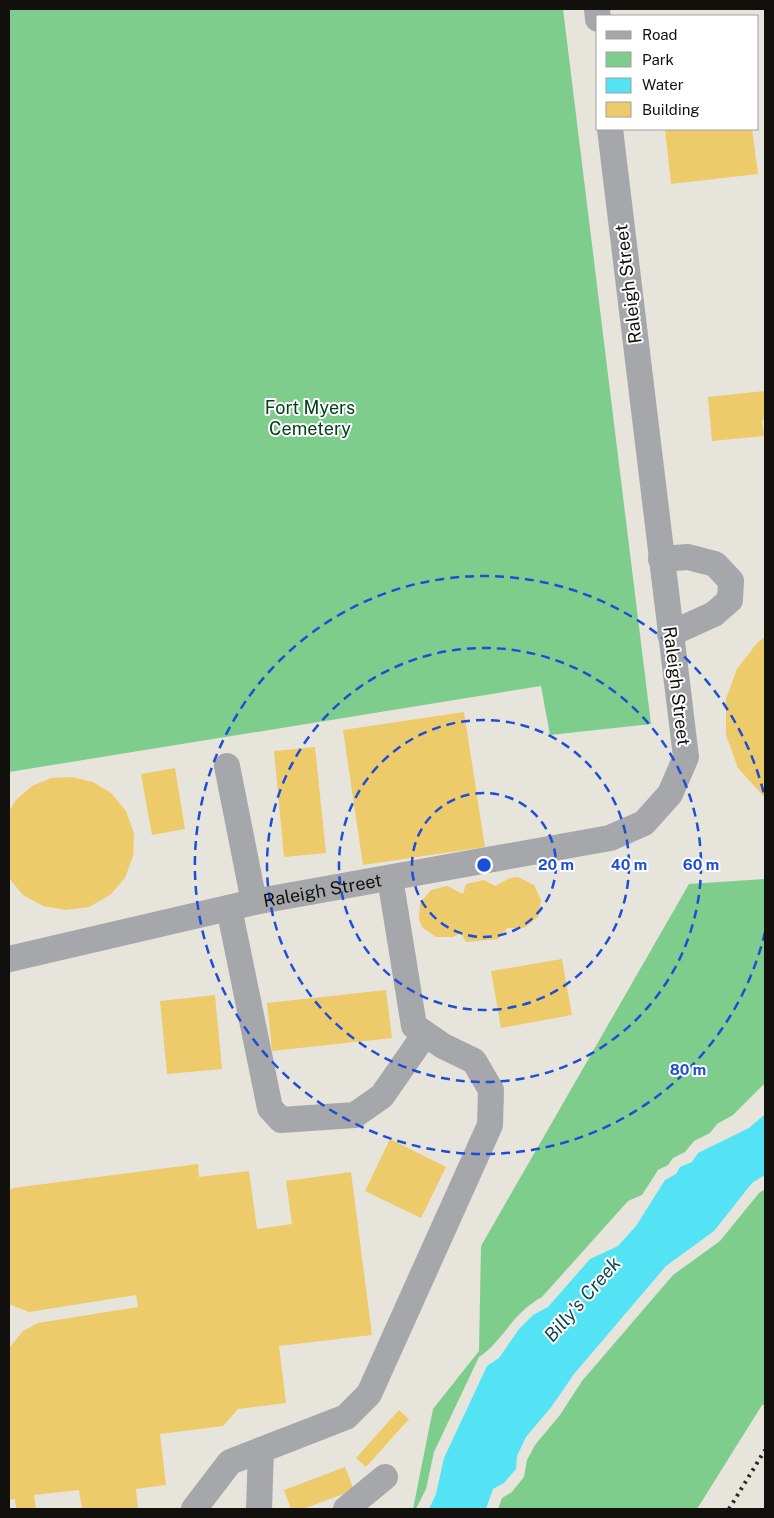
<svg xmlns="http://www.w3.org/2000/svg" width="774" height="1518" font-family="'Public Sans',sans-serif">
	<rect width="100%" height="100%" fill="#e7e4db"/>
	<g fill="#7fcd8d">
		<path d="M9 9H563L651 724 550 735 541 686 9 772Z"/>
		<path d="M765 879V1083L733 1115 717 1124 710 1133 694 1141 685 1152 673 1158 668 1165 658 1170 642 1195 628 1201 542 1297C511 1314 505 1339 479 1357L434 1452 426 1489 416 1509H413L433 1409 479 1351 481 1246 689 884Z"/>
		<path d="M765 1189V1405H762L697 1509H498L502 1498 512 1492 524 1477 527 1460 535 1445 560 1415 582 1381 673 1275 720 1241 759 1193Z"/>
	</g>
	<path fill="#54e2f5" d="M765 1114V1175L752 1183 714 1231 666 1266 574 1374 552 1406 526 1437 517 1456 516 1469 504 1483 493 1489 486 1509H429L436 1494 444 1458 487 1366 499 1358 519 1329 533 1315 548 1307 590 1259 618 1246 636 1226 665 1180 676 1174 680 1167 692 1162 698 1153 749 1128Z"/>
	<g fill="#edcb6a">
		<path d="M665 129H752L758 174 671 184Z"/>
		<path d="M765 391V419L762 420 764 436 712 441 708 397Z"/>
		<path d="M765 637V798L738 768 726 735V699L737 669 757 643Z"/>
		<path d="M464 712 485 847 363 865 343 730Z"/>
		<path d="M315 747 326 853 284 857 274 751Z"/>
		<path d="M175 768 185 829 152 835 141 774Z"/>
		<path d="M72 777 93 782 111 793 126 811 134 833 133 856 125 878 110 895 89 907 66 910 43 906 23 895 9 878V811L16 800 32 786 51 778Z"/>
		<path d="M518 877 534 885 541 900 538 917 524 928H507L498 939 466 942 461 933 453 937H436L422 927 419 919 420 903 431 890 447 886 463 894 466 884 484 880 495 886 510 878Z"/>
		<path d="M562 959 572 1015 501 1028 491 971Z"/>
		<path d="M386 990 392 1038 272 1051 267 1003Z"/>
		<path d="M215 995 222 1069 167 1074 160 1001Z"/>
		<path d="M390 1139 446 1167 421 1218 365 1191Z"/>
		<path d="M198 1164 199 1177 249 1171 257 1229 292 1224 286 1181 351 1172 372 1335 279 1346 286 1403 238 1409 223 1426 160 1434 166 1485 136 1489 138 1509H82L79 1490 34 1495 36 1509H16L15 1499 9 1500V1348L23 1331 38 1323 138 1307 136 1295 29 1312 9 1304V1191L13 1188Z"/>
		<path d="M399 1410 409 1419 366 1467 356 1458Z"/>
		<path d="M345 1467 354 1490 303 1509H291L284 1490Z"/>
	</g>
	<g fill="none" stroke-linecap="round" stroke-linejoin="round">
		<g stroke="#a5a7ab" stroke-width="26">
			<path d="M597 9 598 19"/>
			<path d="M661 559 688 557 715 564 731 581 730 600 714 614 670 634"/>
			<path d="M227 766 254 902"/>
			<path d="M229 908 270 1108 281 1120 355 1115 382 1096 425 1034"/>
			<path id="s1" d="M9 959 254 902 610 838 644 823 670 794 686 757 610 129"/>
			<path d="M194 1509 230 1462 346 1417 369 1394 490 1125 491 1090 474 1061 443 1046 414 1026 390 878"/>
			<path d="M259 1509 261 1450"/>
			<path d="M346 1509 385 1477"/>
		</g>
		<path stroke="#292825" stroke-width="4" stroke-dasharray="2.5 5" stroke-linecap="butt" d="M729 1509 765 1450"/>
	</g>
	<g fill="none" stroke="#1d4ed8" stroke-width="2.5" stroke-dasharray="9 6">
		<circle cx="484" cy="865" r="72"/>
		<circle cx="484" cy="865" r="145"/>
		<circle cx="484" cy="865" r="217"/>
		<path d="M765 932A289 289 0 1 1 765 798"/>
	</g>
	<g text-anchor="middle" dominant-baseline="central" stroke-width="4" stroke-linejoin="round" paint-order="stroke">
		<g font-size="18" fill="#11100d" stroke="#fff">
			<text transform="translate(628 284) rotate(-97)">Raleigh Street</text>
			<text transform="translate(677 686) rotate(83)">Raleigh Street</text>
			<text stroke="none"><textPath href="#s1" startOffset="321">Raleigh Street</textPath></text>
		</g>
		<g font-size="18" fill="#04431a" stroke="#fff">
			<text x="310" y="407">Fort Myers<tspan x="310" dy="21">Cemetery</tspan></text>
		</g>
		<g font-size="19" font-style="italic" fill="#0a4a52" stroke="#fff">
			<text transform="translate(582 1299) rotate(-49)">Billy's Creek</text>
		</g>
	</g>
	<circle cx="484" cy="865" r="8" fill="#1d4ed8" stroke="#fff" stroke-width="2.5"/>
	<g font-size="15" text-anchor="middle" font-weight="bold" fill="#1d4ed8" stroke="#fff" stroke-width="4" stroke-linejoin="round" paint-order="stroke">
		<text x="556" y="870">20 m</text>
		<text x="629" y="870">40 m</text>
		<text x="701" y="870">60 m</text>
		<text x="688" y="1075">80 m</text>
	</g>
	<rect width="774" height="1518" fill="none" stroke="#11100d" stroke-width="20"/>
	<rect x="596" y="15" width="162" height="115" fill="#ffffff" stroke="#a09f9e"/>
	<rect x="606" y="31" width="25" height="8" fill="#a5a7ab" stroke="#a09f9e"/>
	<text x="642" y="40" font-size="15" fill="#11100d">Road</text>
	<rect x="606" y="52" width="25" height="15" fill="#7fcd8d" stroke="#a09f9e"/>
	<text x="642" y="65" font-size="15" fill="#11100d">Park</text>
	<rect x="606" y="78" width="25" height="15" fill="#54e2f5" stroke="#a09f9e"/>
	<text x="642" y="90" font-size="15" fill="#11100d">Water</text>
	<rect x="606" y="102" width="25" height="15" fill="#edcb6a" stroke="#a09f9e"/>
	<text x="642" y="115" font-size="15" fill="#11100d">Building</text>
</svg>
